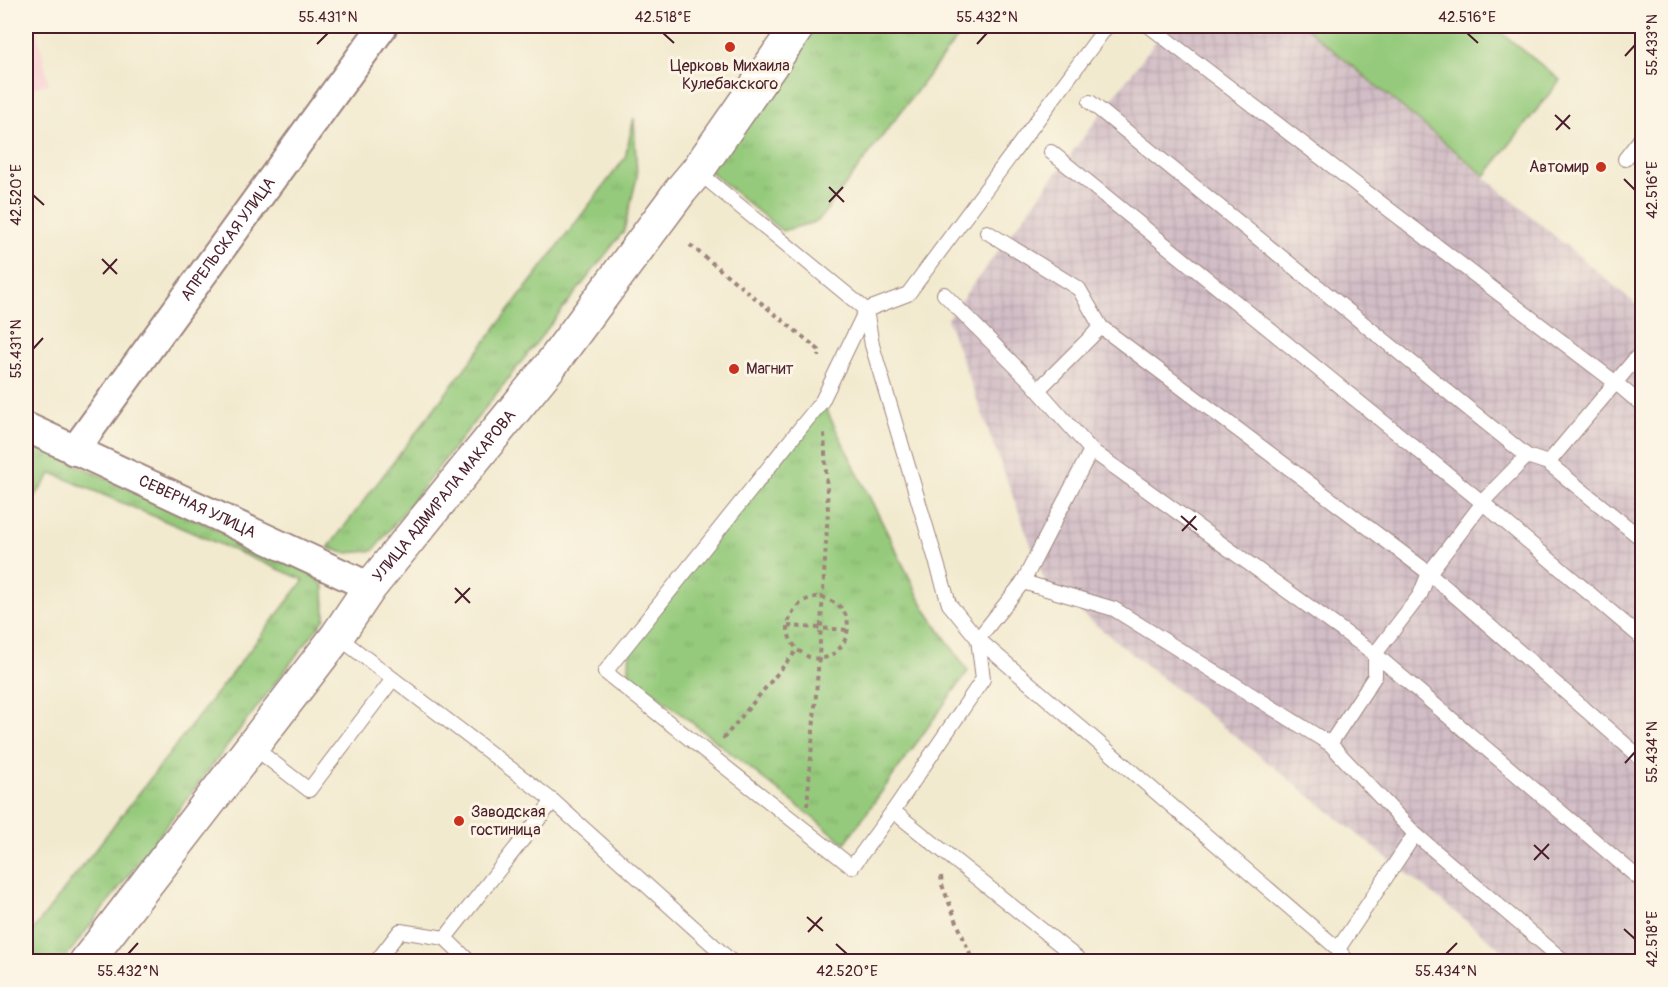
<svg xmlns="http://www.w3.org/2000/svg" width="1668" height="987" font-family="Pangolin,sans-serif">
	<defs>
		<pattern id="industrial-grid" width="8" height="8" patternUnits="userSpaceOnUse" patternTransform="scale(1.5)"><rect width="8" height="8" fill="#d2bdc6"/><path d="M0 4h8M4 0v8" fill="none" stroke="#b6a2aa"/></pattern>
		<pattern id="grass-tufts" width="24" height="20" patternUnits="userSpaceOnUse" patternTransform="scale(1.5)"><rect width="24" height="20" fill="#95ca7b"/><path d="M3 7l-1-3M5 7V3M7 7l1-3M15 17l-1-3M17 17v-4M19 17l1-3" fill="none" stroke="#82ad6a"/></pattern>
	</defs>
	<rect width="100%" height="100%" fill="#fcf5e5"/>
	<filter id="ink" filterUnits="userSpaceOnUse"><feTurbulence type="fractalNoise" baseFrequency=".0167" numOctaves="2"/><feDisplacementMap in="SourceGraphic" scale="12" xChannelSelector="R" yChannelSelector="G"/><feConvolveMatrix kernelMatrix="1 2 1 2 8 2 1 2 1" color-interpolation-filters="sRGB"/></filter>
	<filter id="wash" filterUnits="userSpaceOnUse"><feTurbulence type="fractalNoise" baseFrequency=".008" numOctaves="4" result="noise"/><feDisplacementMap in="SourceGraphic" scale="24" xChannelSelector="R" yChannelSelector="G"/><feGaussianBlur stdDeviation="1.35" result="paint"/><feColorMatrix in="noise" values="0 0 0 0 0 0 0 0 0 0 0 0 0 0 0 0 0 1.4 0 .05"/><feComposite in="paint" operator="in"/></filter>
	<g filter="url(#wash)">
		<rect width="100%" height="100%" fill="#f2eacf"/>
		<path fill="#f7cfd1" d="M26 26H36L49 84 26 89Z"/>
		<path fill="url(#industrial-grid)" d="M1167 26H1303L1642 309V961H1516L1046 585 947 319Z"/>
		<g fill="url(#grass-tufts)" stroke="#707453" stroke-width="1.5">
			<path d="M810 26H966L818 221 782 231 708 170Z"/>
			<path d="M634 118 637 177 624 231 373 551 345 553 328 548 625 158Z"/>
			<path d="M822 401 925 609 968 671 845 843 629 673 630 639Z"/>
			<path d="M26 441 311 573 324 586 325 618 63 961H26V939L304 580 52 473 26 509Z"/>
		</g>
		<path fill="#95ca7b" stroke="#707453" stroke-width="1.5" d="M1304 26H1493L1560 80 1485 176Z"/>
	</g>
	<g filter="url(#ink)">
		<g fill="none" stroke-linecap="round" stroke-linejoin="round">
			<defs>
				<g id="lane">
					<path d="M1149 26 1616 383 1642 405"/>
					<path d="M1090 102 1527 456"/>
					<path d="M1051 152 1483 503 1642 638"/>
					<path d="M1625 159 1642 137"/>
					<path d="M697 171 866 310 872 345 949 604 978 639 1338 949 1348 962"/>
					<path d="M987 232 1079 289 1101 327 1429 573 1642 759"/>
					<path d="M944 294 1032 383 1091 450 1375 654 1642 881"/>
					<path d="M1038 390 1101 327"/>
					<path d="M1548 463 1642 539"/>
					<path d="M1023 582 1091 450"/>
					<path d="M337 636 553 801 445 938 470 962"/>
					<path d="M1330 744 1375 676V654L1420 595 1429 573 1488 496 1527 456 1548 463 1642 351"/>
					<path d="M252 746 309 790 393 679"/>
					<path d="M553 801 732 962"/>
					<path d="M893 811 852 867 605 672 822 401 866 310 908 294 1107 26"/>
					<path d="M1338 949 1415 834"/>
					<path d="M376 962 400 931 445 938"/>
					<path d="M1082 962 893 811 983 679 978 639 1023 582 1114 609 1330 744 1415 834 1565 962"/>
				</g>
				<g id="street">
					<path id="s1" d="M26 427 370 587"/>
					<path id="s2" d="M74 451 383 26"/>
				</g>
				<g id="secondary">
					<path id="s3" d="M86 962 337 636 370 587 550 366 681 190 697 171 798 26"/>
				</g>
			</defs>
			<use href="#lane" stroke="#9e847d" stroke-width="16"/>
			<use href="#street" stroke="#9e847d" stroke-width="32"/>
			<use href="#secondary" stroke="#9e847d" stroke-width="36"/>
			<g stroke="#9e847d" stroke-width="4" stroke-dasharray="4.5 4.5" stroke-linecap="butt">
				<path d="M690 245 819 350V357"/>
				<path d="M788 626 848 630"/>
				<path d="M723 739 797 650C801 652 805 655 809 657 842 668 864 618 833 602 825 598 820 595 811 598 795 603 783 622 790 638 791 642 795 646 797 650"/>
				<path d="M807 806 819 657 828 511 824 433"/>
				<path d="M941 876 942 885 973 962"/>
			</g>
			<use href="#lane" stroke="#fff" stroke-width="14"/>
			<use href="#street" stroke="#fff" stroke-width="28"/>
			<use href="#secondary" stroke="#fff" stroke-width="33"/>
		</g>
	</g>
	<path fill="none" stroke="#4a1f2b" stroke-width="2" d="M663 33 674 43M1467 33 1478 43M317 44 328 33M977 44 987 33M1625 56 1635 45M1555 115 1570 129M1556 130 1570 115M1624 179 1635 190M829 187 844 202M33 195 44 205M829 202 843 187M102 259 117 274M103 274 117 259M33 349 43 338M1181 516 1197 530M1182 531 1196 516M455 588 470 603M455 603 470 588M1625 763 1635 752M1534 845 1549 859M1534 860 1549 844M807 917 823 931M1624 929 1635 939M808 932 822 917M836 944 847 954M128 954 138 943M1446 954 1457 943"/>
	<g fill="#c8321e" stroke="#fcf5e5" stroke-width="2">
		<circle cx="730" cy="47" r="6"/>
		<circle cx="1601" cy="167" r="6"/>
		<circle cx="734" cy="369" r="6"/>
		<circle cx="459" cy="821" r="6"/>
	</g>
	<g text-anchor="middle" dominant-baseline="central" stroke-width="6" stroke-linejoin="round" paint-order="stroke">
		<g font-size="16" fill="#4a1f2b" stroke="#fcf5e5" text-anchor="start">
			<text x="730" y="66" text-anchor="middle">Церковь Михаила<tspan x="730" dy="18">Кулебакского</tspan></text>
			<text x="1589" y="167" text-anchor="end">Автомир</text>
			<text x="746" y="369">Магнит</text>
			<text x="471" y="812">Заводская<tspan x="471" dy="18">гостиница</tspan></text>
		</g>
		<g font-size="16" fill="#4a1f2b" stroke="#fcf5e5">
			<text stroke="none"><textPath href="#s2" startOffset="262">АПРЕЛЬСКАЯ УЛИЦА</textPath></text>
			<text stroke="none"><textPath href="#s3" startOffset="588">УЛИЦА АДМИРАЛА МАКАРОВА</textPath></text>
			<text stroke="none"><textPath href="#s1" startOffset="189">СЕВЕРНАЯ УЛИЦА</textPath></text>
		</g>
	</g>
	<rect width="1668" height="987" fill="none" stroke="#fcf5e5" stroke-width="66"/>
	<rect x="33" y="33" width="1602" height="921" fill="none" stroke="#4a1f2b" stroke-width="2"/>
	<g font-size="15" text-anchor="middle" fill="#4a1f2b">
		<text x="328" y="22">55.431°N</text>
		<text x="663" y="22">42.518°E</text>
		<text x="987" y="22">55.432°N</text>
		<text x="1467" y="22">42.516°E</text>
		<text transform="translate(1652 45) rotate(-90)" y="5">55.433°N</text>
		<text transform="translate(1652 190) rotate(-90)" y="5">42.516°E</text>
		<text transform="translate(16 195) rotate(-90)" y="5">42.520°E</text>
		<text transform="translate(16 349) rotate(-90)" y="5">55.431°N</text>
		<text transform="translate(1652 752) rotate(-90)" y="5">55.434°N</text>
		<text transform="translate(1652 939) rotate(-90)" y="5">42.518°E</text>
		<text x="128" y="976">55.432°N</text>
		<text x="847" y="976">42.520°E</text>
		<text x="1446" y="976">55.434°N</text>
	</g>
</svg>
